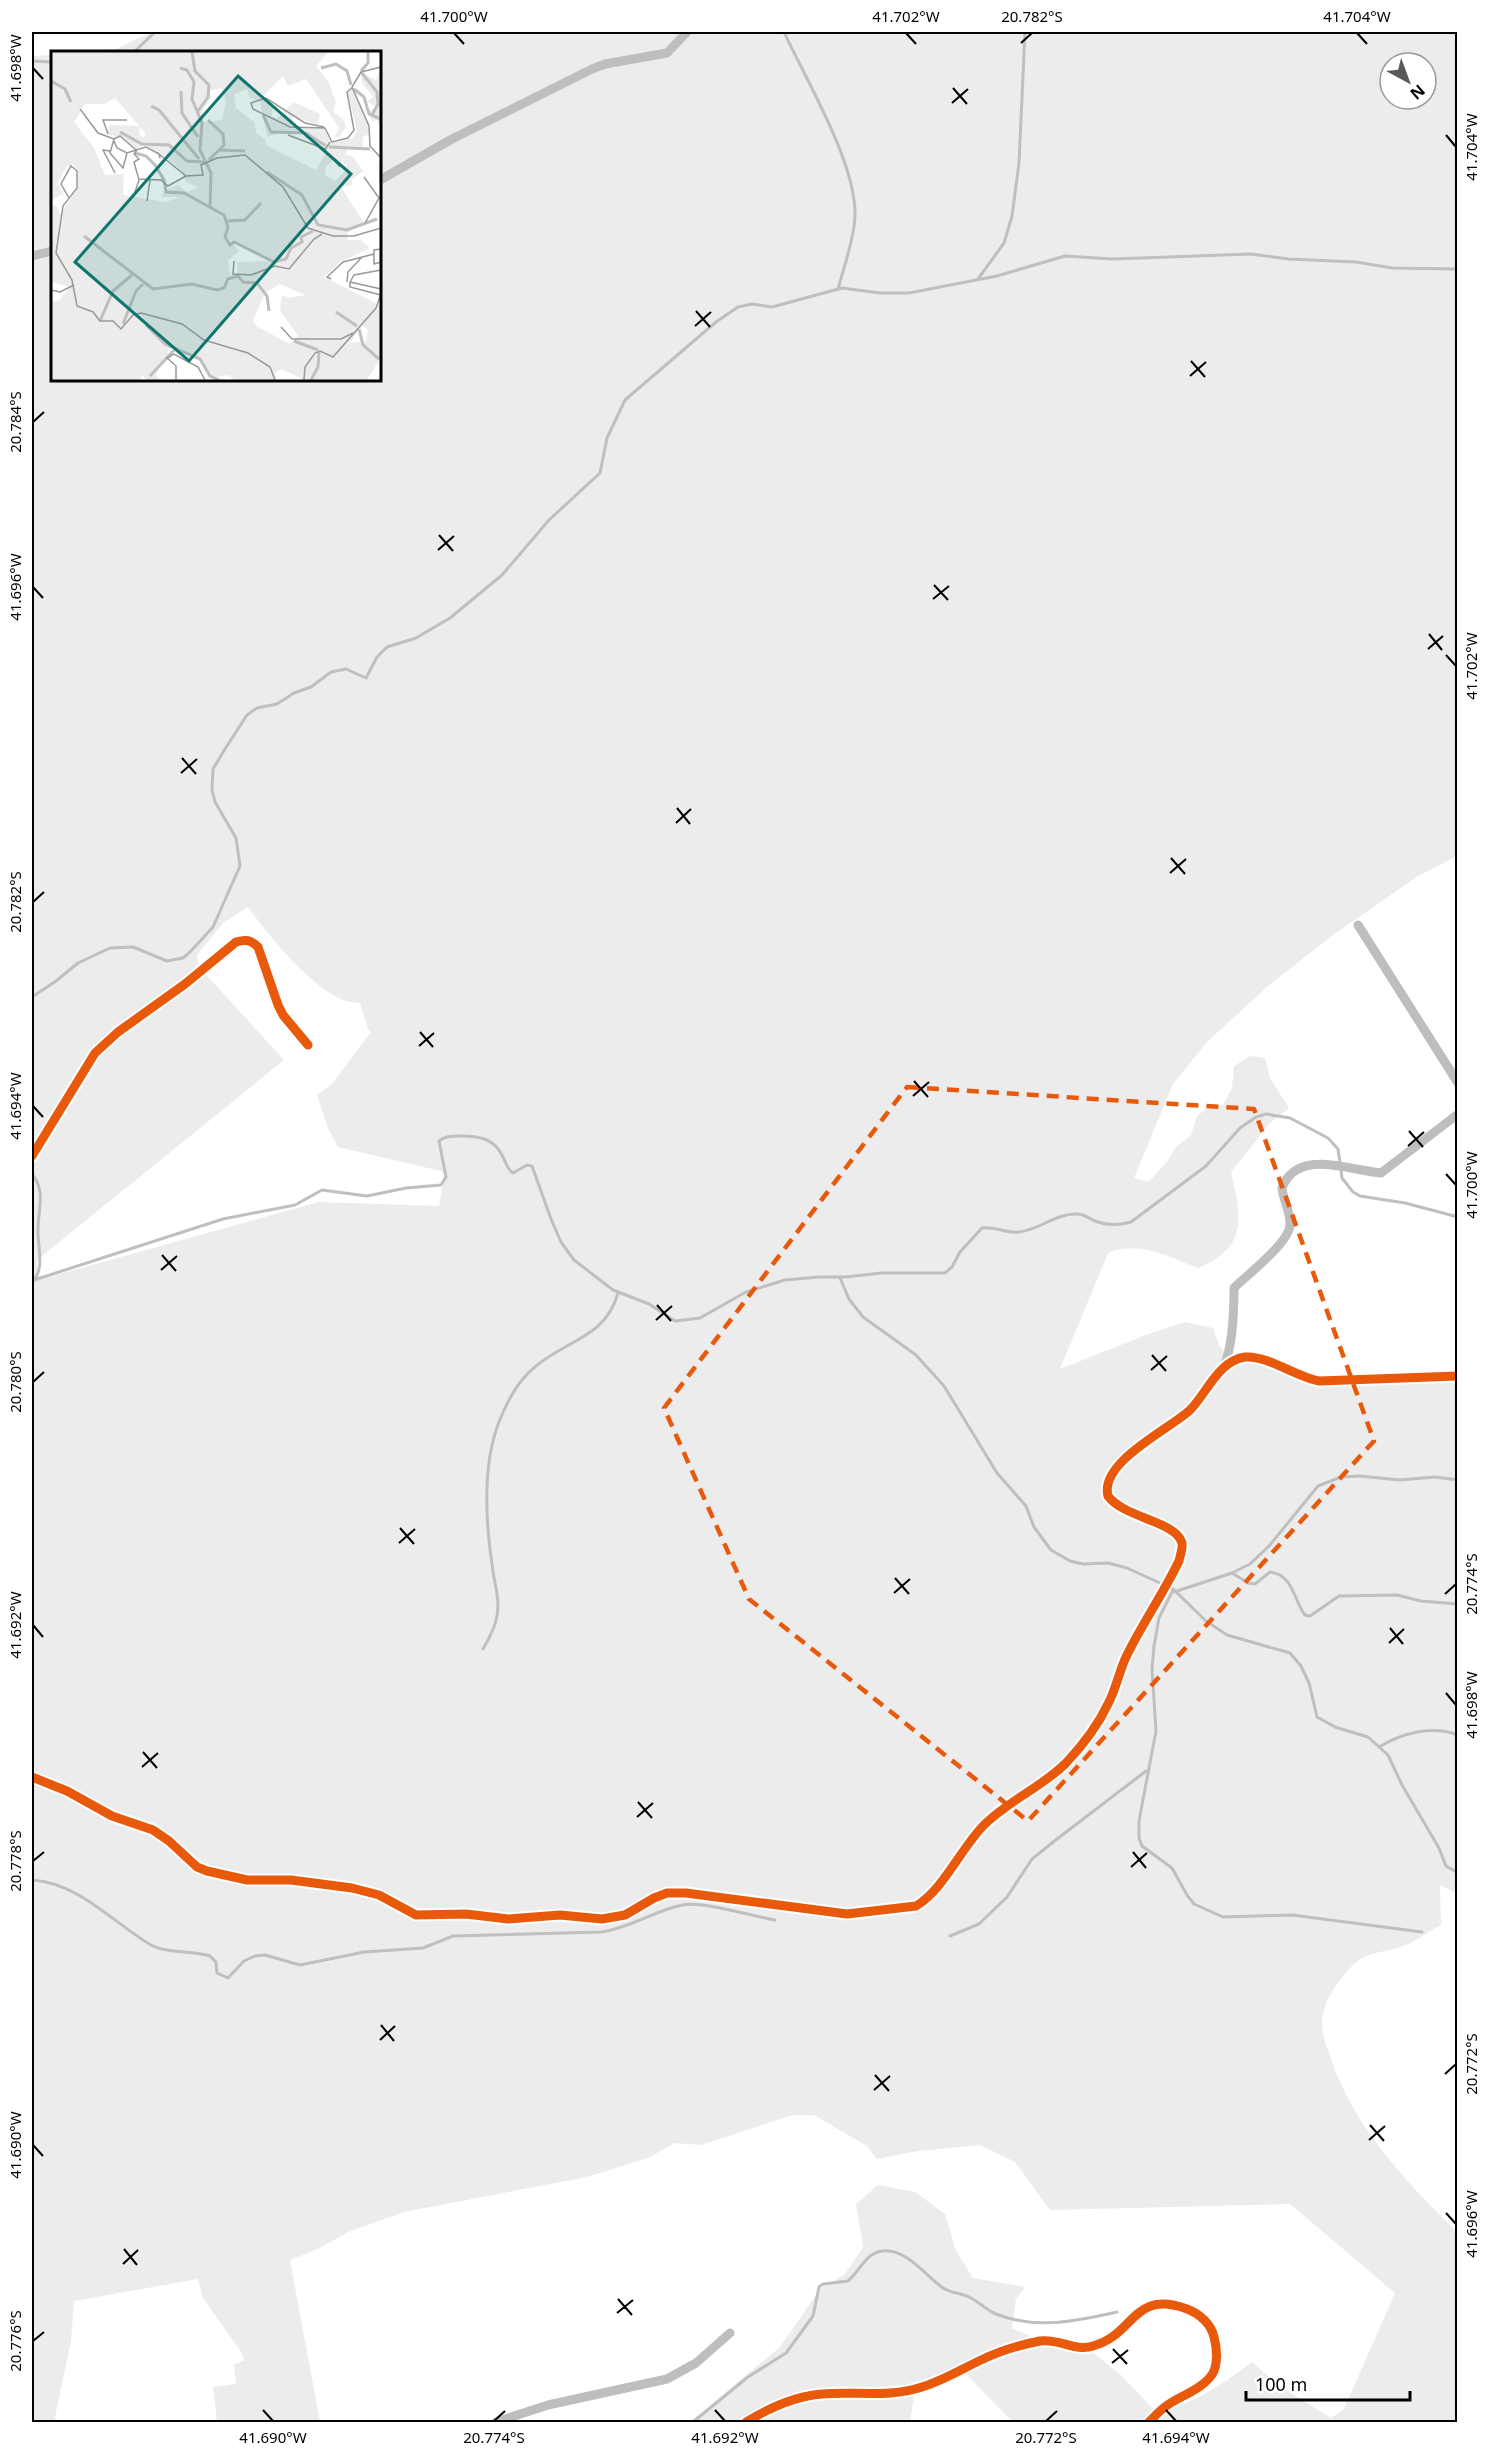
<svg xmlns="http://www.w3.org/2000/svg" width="1489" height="2454" font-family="'Noto Sans',sans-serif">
	<rect width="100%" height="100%" fill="#fff"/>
	<path fill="#ececec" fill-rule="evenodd" d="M151 32H1457V856L1418 876 1333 935 1268 986 1207 1042 1173 1084 1134 1178 1149 1182 1168 1160 1176 1147 1191 1135 1197 1116 1207 1108 1223 1105 1232 1088 1234 1066 1250 1056 1265 1058 1270 1078 1289 1108 1270 1123 1231 1172C1242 1217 1248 1248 1198 1268 1169 1257 1138 1240 1108 1253L1060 1369 1151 1333 1185 1322 1213 1328 1219 1345 1226 1354 1301 1379 1457 1377V1893L1440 1885 1441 1925C1429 1931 1418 1940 1406 1945 1385 1954 1370 1949 1352 1966 1338 1980 1323 2002 1322 2021 1322 2032 1325 2043 1329 2053 1347 2111 1386 2159 1428 2203 1438 2212 1447 2224 1457 2231V2422H1013L962 2370 915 2389 910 2422H690L780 2347 820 2289 845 2274 863 2247 856 2204 878 2185 915 2192 945 2214 956 2251 973 2278 1025 2287 1016 2299 1012 2328 1057 2348 1092 2352 1120 2374 1154 2410C1190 2408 1224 2383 1252 2362L1280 2386 1331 2418 1344 2409 1395 2293 1290 2204 1050 2210 1015 2162 980 2145 918 2151 877 2159 867 2146 814 2115H793L701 2145 675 2143 648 2158 587 2177 404 2212 348 2232 318 2249 290 2260 320 2422H217L213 2387 236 2384 234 2365 244 2360 241 2352 203 2298 198 2279 74 2301 71 2341 55 2417 57 2422H32V56L52 55V380H380V52H94L116 49ZM1390 63H1426V99H1390ZM248 907C268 935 309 985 341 999 347 1002 354 1002 360 1003L368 1029 371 1032 332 1084 317 1095 328 1128 338 1147 445 1172 439 1206 319 1202 38 1280 37 1260 284 1060 199 967 197 955 223 923Z"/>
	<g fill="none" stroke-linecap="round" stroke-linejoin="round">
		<g stroke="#bfbfbf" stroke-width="3">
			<path d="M784 32C806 80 857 164 855 217 854 240 844 266 838 289"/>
			<path d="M134 52 155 32"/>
			<path d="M32 61 52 62"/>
			<path d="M978 279 1004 243 1012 216 1019 163 1025 32"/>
			<path d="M32 997 56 981 78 963 110 948 133 947 167 961 183 958 190 952 213 927 240 866 236 838 215 802 212 790 213 769 225 749 247 715 257 708 277 704 294 693 311 687 331 672 346 669 366 678 377 657 387 647 416 638 450 618 502 575 549 520 600 473 607 438 625 400 716 322 738 307 752 304 772 307 842 288 880 293H909L997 276 1065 256 1113 259 1251 254 1288 259 1356 262 1392 268 1458 269"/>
			<path d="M1341 1170 1342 1178 1353 1192 1360 1196 1405 1203 1458 1217"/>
			<path d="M32 1174C47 1192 37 1212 38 1233 38 1248 45 1270 32 1282"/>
			<path d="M840 1278 849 1299 863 1317 916 1355 944 1386 997 1473 1026 1506 1034 1527 1051 1550 1070 1561 1083 1564 1108 1563 1127 1568 1173 1589 1206 1621 1227 1635 1290 1653 1301 1666 1309 1683 1317 1717 1335 1727 1368 1737 1388 1755 1402 1785 1439 1848 1446 1866 1458 1873"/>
			<path d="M34 1280 223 1219 295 1205 322 1190 367 1196 406 1188 441 1185 446 1177 439 1141C446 1135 454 1136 462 1136 480 1136 495 1139 503 1157 506 1163 507 1169 513 1173L527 1165 532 1166 551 1219 561 1242 574 1260 613 1290 649 1304 675 1321 700 1318 746 1292 785 1280 819 1277H846L881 1273H945L952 1267 960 1252 982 1228C995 1226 1007 1234 1019 1232 1039 1230 1057 1213 1077 1214 1086 1214 1090 1220 1098 1222 1109 1226 1120 1225 1131 1222L1206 1166 1240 1128 1256 1117 1266 1114 1290 1118 1328 1138 1338 1149 1340 1163"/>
			<path d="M1232 1573 1248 1583 1255 1584 1270 1572C1294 1575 1293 1600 1305 1615L1310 1616 1339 1596 1397 1595 1421 1601 1458 1604"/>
			<path d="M1173 1590 1159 1618 1154 1646 1152 1669 1156 1731 1139 1821V1838L1142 1846 1172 1868 1187 1895 1194 1904 1223 1917 1292 1915 1422 1932"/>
			<path d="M1174 1592 1232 1573 1250 1564 1269 1546 1318 1486 1341 1477 1360 1476 1399 1480 1435 1477 1458 1480"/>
			<path d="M483 1649C489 1639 495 1628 497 1616 500 1600 495 1586 493 1571 486 1526 482 1465 499 1422 507 1401 518 1380 536 1366 567 1340 606 1337 618 1293"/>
			<path d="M1379 1747C1402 1733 1432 1725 1458 1735"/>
			<path d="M32 1880C79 1883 112 1922 151 1945 168 1954 192 1950 210 1956L216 1962 217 1973 228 1978 244 1961 255 1956 265 1955 300 1965 364 1952 423 1948 453 1936 601 1932C630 1928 654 1911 682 1905 704 1901 751 1916 775 1920"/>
			<path d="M950 1936 979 1924 1007 1897 1032 1859 1057 1839 1146 1771"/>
			<path d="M693 2422 748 2377 786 2353 813 2316 819 2287 823 2284 848 2281C859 2272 866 2253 882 2251 906 2248 925 2275 943 2288 951 2293 960 2293 969 2297 978 2301 986 2310 996 2314 1036 2330 1077 2321 1117 2312"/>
		</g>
		<g stroke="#bebebe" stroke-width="9">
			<path d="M380 180 452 139 592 69 605 64 667 53 687 32"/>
			<path d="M32 256 52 251"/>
			<path d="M1358 925 1458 1083"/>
			<path d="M32 1156 95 1053 118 1032 185 984 236 942C246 939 251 940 258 947L278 1005 283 1015 308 1045"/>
			<path d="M1224 1366C1233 1345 1234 1311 1234 1288 1247 1275 1289 1243 1290 1225 1291 1212 1283 1200 1282 1188 1297 1148 1347 1170 1381 1173L1458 1114"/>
			<path d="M32 1777 67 1791 112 1816 153 1830 169 1841 197 1867 207 1871 247 1880H291L352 1888 379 1895 416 1915 466 1914 508 1919 560 1915 602 1919 625 1915 654 1898 667 1893H686L847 1914 916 1906C943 1890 960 1850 983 1826 1007 1801 1041 1788 1066 1763 1082 1746 1098 1725 1108 1704 1116 1689 1119 1672 1126 1657 1142 1624 1163 1594 1179 1561 1180 1556 1183 1548 1182 1543 1176 1521 1124 1518 1108 1496 1099 1462 1170 1429 1190 1410 1207 1393 1218 1361 1245 1357 1267 1355 1296 1377 1319 1381L1458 1376"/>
			<path d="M496 2422 548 2405 667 2379 696 2363 730 2333"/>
			<path d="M746 2422C769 2408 795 2396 822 2394 856 2391 889 2398 922 2387 942 2381 960 2370 979 2361 999 2351 1019 2345 1040 2341 1059 2338 1075 2352 1093 2346 1135 2335 1132 2289 1187 2309 1200 2314 1211 2324 1214 2337 1217 2348 1218 2363 1213 2373 1204 2388 1183 2395 1169 2404 1161 2409 1155 2416 1149 2422"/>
		</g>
		<defs>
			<g id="cycleway">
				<path d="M32 1156 95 1053 118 1032 185 984 236 942C246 939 251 940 258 947L278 1005 283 1015 308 1045"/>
				<path d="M32 1777 67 1791 112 1816 153 1830 169 1841 197 1867 207 1871 247 1880H291L352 1888 379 1895 416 1915 466 1914 508 1919 560 1915 602 1919 625 1915 654 1898 667 1893H686L847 1914 916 1906C943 1890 960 1850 983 1826 1007 1801 1041 1788 1066 1763 1082 1746 1098 1725 1108 1704 1116 1689 1119 1672 1126 1657 1142 1624 1163 1594 1179 1561 1180 1556 1183 1548 1182 1543 1176 1521 1124 1518 1108 1496 1099 1462 1170 1429 1190 1410 1207 1393 1218 1361 1245 1357 1267 1355 1296 1377 1319 1381L1458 1376"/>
				<path d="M746 2422C769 2408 795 2396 822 2394 856 2391 889 2398 922 2387 942 2381 960 2370 979 2361 999 2351 1019 2345 1040 2341 1059 2338 1075 2352 1093 2346 1135 2335 1132 2289 1187 2309 1200 2314 1211 2324 1214 2337 1217 2348 1218 2363 1213 2373 1204 2388 1183 2395 1169 2404 1161 2409 1155 2416 1149 2422"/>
			</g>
		</defs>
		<use href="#cycleway" stroke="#fff" stroke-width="13"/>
		<use href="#cycleway" stroke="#e8590c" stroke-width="9"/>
	</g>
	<path fill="none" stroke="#e8590c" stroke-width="4.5" stroke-dasharray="12 8" stroke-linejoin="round" d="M907 1087 1254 1109 1374 1441 1028 1821 749 1599 664 1408Z"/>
	<path fill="none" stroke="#000" stroke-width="2" d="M454 33 464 44M906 33 916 44M1357 33 1367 44M1021 43 1032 33M33 68 43 79M953 88 967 104M952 103 968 89M1446 135 1456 147M696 311 710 327M695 326 711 312M1191 361 1205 377M1190 376 1206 362M33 422 44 412M439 535 453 551M438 550 454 536M934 585 948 600M33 587 43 598M933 599 949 586M1429 634 1442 650M1428 649 1443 636M1446 655 1456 666M182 758 196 774M181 773 197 759M677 808 690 824M676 823 691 809M1171 858 1185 874M1170 873 1186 859M33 902 44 892M420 1032 433 1047M419 1046 434 1033M914 1081 928 1097M913 1096 929 1082M33 1106 43 1117M1409 1131 1423 1147M1408 1146 1424 1132M1446 1174 1456 1185M162 1255 176 1271M161 1270 177 1256M657 1305 671 1321M656 1320 672 1306M1152 1355 1166 1371M1151 1370 1167 1356M33 1382 44 1372M400 1528 414 1544M399 1543 415 1529M895 1578 909 1594M894 1593 910 1579M1445 1594 1456 1584M33 1625 43 1637M1390 1628 1403 1644M1389 1643 1404 1629M1446 1693 1456 1705M143 1752 157 1768M142 1767 158 1753M638 1802 652 1818M637 1817 653 1803M1133 1852 1146 1868M33 1861 44 1852M1131 1867 1147 1853M381 2025 394 2041M380 2040 395 2026M1445 2074 1456 2064M875 2075 889 2091M874 2090 890 2076M1370 2125 1384 2141M1369 2140 1385 2126M33 2145 43 2156M1446 2213 1456 2224M124 2249 137 2265M123 2264 138 2250M618 2299 632 2315M617 2313 633 2300M33 2341 44 2332M1113 2349 1127 2364M1112 2363 1128 2350M263 2410 273 2421M715 2410 725 2421M1166 2410 1176 2421M494 2421 505 2411M1046 2421 1057 2411"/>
	<g transform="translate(51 51)">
		<rect width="330" height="330" fill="#fff"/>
		<path d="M0 1H277L265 15 278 32 285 52 282 61 292 68 295 76 288 86 284 85 288 77 255 28 237 35 232 25 210 47 221 53V66L226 67 243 51 269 63 267 74 242 65 241 76 274 78 279 90 285 91 301 88 306 81 297 42 301 38 317 72 318 83 312 86 311 99 298 97 294 103 302 106 312 120 300 129 302 134 290 136 313 172 297 181 296 189H310L319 197 289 211 273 226 330 255V306L316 329H254L230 318 224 322 225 329H184L177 324 159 327 148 307 130 298 117 297V304L105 323 108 329H96L91 324 89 329H0V250H8L19 236 0 231V156L5 154 9 164 26 138 27 120 22 114 15 116 7 132 13 145 10 143 0 150ZM171 37 175 51 171 69 153 71 151 60 161 46 157 40ZM196 38 199 47 209 50 216 86 234 80 252 81 254 87 276 100 265 119 216 95 214 88 205 82 204 72 185 57 183 43ZM64 47 95 83 93 87 89 84 88 75 58 74 56 82 64 86 71 85 85 98 94 94 115 106 129 118 135 131 147 136 136 141 127 134 113 140 111 146H129L115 151 72 144 73 123 54 124 43 97 23 71 34 53H53ZM283 109 287 114 292 110 296 118 284 130 274 124 275 115ZM184 189 193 197 219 210 186 211 187 223 179 224 177 210 188 200 182 192ZM229 233 254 244 238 247 231 244 229 259 247 285 239 293 205 275 202 269 214 242ZM311 274 317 279 315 290 299 292ZM330 17V72L328 73 326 69 321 71 317 61 326 56 316 51 322 46 311 32 310 21 325 29Z" fill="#ececec" fill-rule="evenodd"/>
		<path fill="none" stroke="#bfbfbf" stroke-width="3" d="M141 1 144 20 158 34 157 46 147 60M129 17 136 19 143 31 141 48 151 72 149 99 160 122 159 156M270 17 285 13 296 20 300 34M310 20 317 12V1M310 21 326 41 327 53 321 64M0 30 14 38 20 51M303 38 313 46 318 63 330 68M130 40 131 62 147 86M100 55 108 59 148 108M212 64 220 81 255 82 275 95M157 69 172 83 173 94 158 109M69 81 91 93 118 94 136 110 153 111M278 96 319 98M168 99 194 100M84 102 95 105 104 114 113 129 115 141 133 142 173 164 177 176 174 186 179 194 183 191 223 211 235 208 240 197 251 191 250 186 262 180M330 111V132M216 121 251 144 267 174 296 179 326 168M177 170 194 169 210 152M33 185 102 238 141 233 166 239 173 237 177 228 187 225 192 231 206 232 216 245 218 260M285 261 306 275M49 270 62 240 81 224M72 273 85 240 92 233M95 274 114 293 149 308 159 325 168 329M308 278 312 294 328 308M243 290 267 299M99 325 124 298M260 329 267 316 268 301"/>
		<path fill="none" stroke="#999" stroke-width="1.5" d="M330 16 310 21 301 36 318 75 319 95 330 107M29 58 47 82 63 88 69 85 85 99 95 96 108 103M273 76 254 72 215 47 200 52 202 58 239 76 274 77 281 91 297 87 303 79 296 41 301 37M57 83 52 69H76M237 84 274 98M63 88 59 102 72 117 76 102M63 90 66 97 76 102 85 99M279 91 274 99 289 116M59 100 52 99 64 122M109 107 108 103 135 125 152 124 150 114 166 107 194 104 232 136 257 177 282 185H303L330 177M313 126 328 147 314 172M87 128 110 129 117 135 135 125M18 147 10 133 20 115 26 120V137L12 155 5 202 21 229 26 255 42 261 49 270H62L70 278 82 264 90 262 131 273 153 289 197 302 219 316 224 329M82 147 88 129 83 111 88 108 83 103 86 99M96 150 99 129M330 198 323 199V213L330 211M183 210 182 223 200 224 224 215 238 218 263 188 271 183M280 228 276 226 292 211 323 203M296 231 297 221 311 206M299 231V236L330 244M299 231 303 224 330 219M299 231 330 238M0 239 9 241 23 234M230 276 241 288H290L302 282M125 329V315L116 307 123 303 147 316 154 329M253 329 254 316 264 302 269 300 282 306 325 257 330 243"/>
		<path fill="#0f766e" fill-opacity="0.15" stroke="#0f766e" stroke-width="3" d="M187 25 300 123 138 310 24 211Z"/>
		<rect width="330" height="330" fill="none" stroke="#000" stroke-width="3"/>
	</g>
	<rect width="1489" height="2454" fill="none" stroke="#ffffff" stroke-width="66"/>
	<g transform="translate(1408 81) rotate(139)"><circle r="28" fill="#ffffff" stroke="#999999" stroke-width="1.5"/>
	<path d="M0-4.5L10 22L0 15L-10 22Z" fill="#595959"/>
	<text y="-9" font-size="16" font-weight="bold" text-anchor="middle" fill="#000000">N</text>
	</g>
	<path d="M1246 2391v9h164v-9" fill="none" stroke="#000000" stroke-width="3"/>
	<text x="1255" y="2391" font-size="18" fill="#000000" stroke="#ffffff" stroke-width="4.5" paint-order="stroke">100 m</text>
	<rect x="33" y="33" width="1423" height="2388" fill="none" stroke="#000" stroke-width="2"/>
	<g font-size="15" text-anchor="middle" fill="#000">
		<text x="454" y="22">41.700°W</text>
		<text x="906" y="22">41.702°W</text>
		<text x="1032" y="22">20.782°S</text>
		<text x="1357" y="22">41.704°W</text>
		<text transform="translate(16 68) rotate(-90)" y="5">41.698°W</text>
		<text transform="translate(1472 147) rotate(-90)" y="5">41.704°W</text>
		<text transform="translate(16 422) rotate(-90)" y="5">20.784°S</text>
		<text transform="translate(16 587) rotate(-90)" y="5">41.696°W</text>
		<text transform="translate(1472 666) rotate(-90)" y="5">41.702°W</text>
		<text transform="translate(16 902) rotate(-90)" y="5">20.782°S</text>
		<text transform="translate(16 1106) rotate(-90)" y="5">41.694°W</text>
		<text transform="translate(1472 1185) rotate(-90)" y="5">41.700°W</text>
		<text transform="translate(16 1382) rotate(-90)" y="5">20.780°S</text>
		<text transform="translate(1472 1584) rotate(-90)" y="5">20.774°S</text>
		<text transform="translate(16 1625) rotate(-90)" y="5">41.692°W</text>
		<text transform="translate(1472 1705) rotate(-90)" y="5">41.698°W</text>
		<text transform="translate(16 1861) rotate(-90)" y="5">20.778°S</text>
		<text transform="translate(1472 2064) rotate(-90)" y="5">20.772°S</text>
		<text transform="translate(16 2145) rotate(-90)" y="5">41.690°W</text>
		<text transform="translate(1472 2224) rotate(-90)" y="5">41.696°W</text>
		<text transform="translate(16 2341) rotate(-90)" y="5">20.776°S</text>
		<text x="273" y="2443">41.690°W</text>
		<text x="494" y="2443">20.774°S</text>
		<text x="725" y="2443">41.692°W</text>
		<text x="1046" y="2443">20.772°S</text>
		<text x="1176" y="2443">41.694°W</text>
	</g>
</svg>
